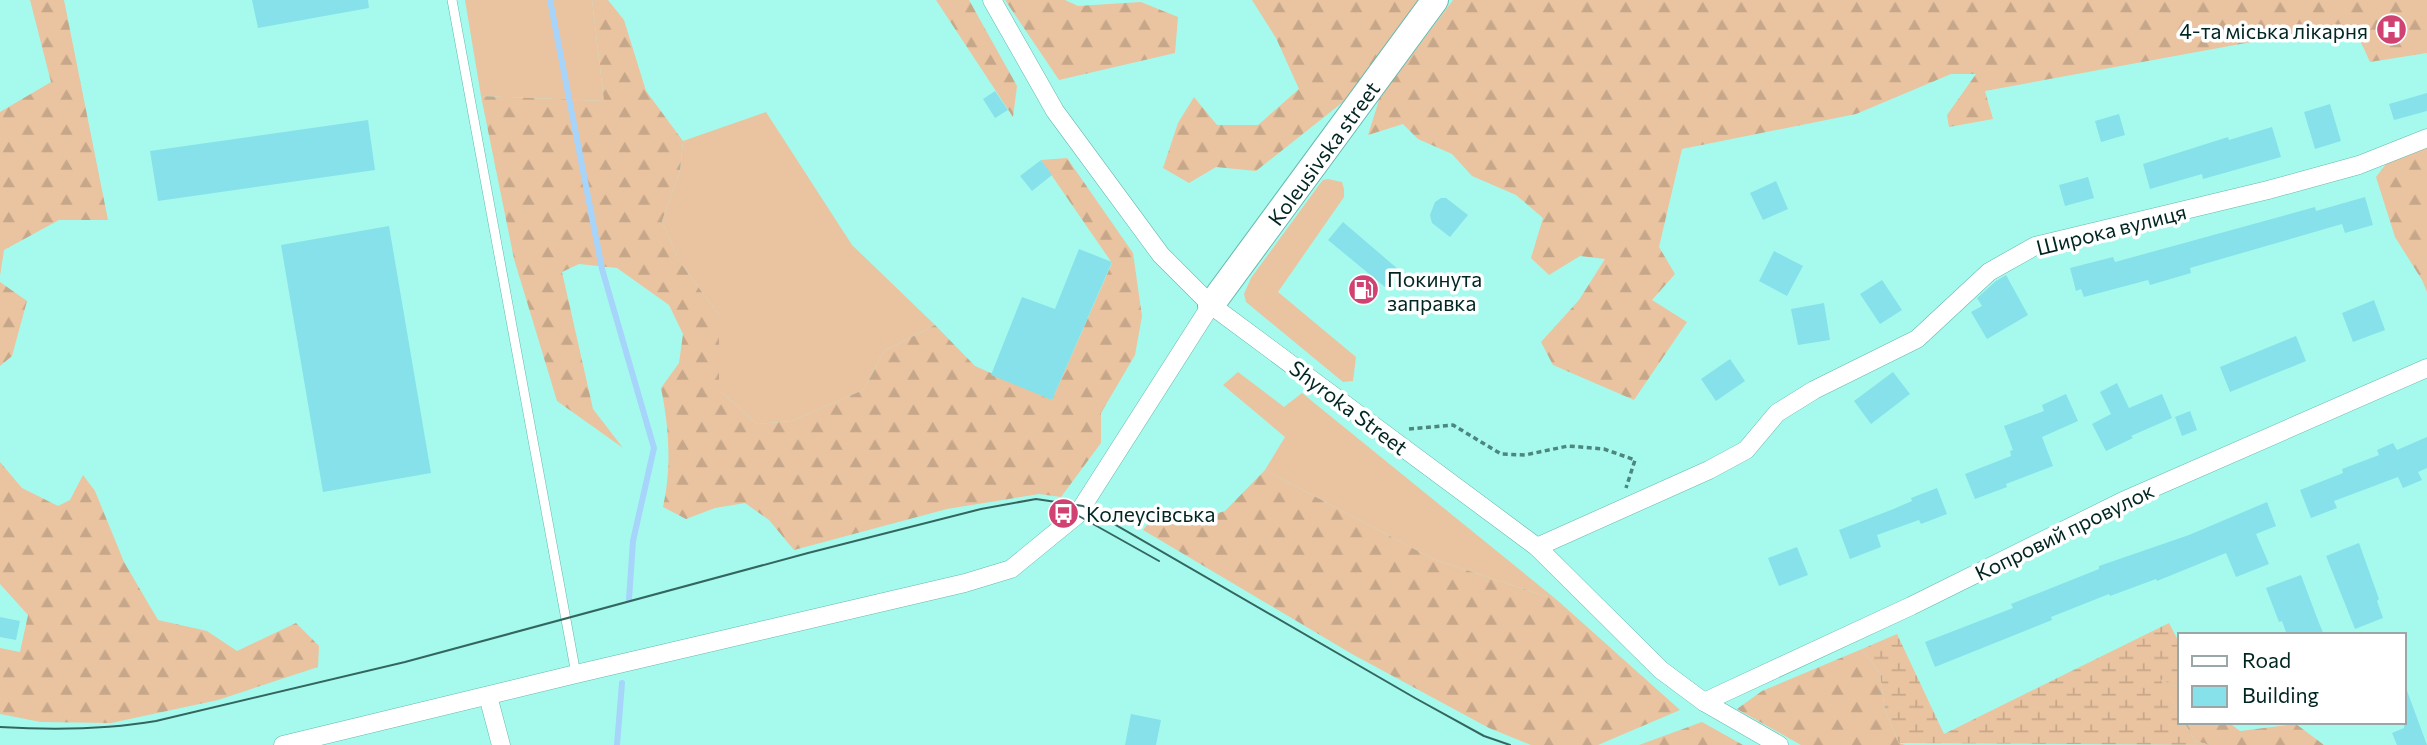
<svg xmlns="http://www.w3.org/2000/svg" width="2427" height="745" font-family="Commissioner,sans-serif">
	<defs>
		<pattern id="forest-firs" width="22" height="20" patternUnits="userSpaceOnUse" patternTransform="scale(1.75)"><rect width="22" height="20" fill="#eac3a0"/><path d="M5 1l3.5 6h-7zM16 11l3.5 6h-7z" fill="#c7a78a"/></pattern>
		<pattern id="wetland-marsh" width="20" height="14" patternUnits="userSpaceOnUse" patternTransform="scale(1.75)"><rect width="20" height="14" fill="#eac3a0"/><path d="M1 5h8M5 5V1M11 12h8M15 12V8" fill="none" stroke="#c7a78a"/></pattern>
	</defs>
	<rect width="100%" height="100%" fill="#a6faed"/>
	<g fill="#eac3a0">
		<path d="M465 0H592L604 101 481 96Z"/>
		<path d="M766 112 852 245 935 325 884 351 863 390 792 421 757 424 719 390V315L679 261 662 221 680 171 683 141Z"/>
		<path d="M1328 179 1342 182 1344 189V197L1278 292 1356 357 1353 381 1343 382 1246 302 1244 294 1251 278 1319 185 1323 180Z"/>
		<path d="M1238 372 1284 407 1302 393 1557 600 1433 559 1265 470 1285 437 1223 385Z"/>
	</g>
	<g fill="url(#forest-firs)">
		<path d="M30 0H64L108 220H59L4 250 0 276V112L51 82Z"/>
		<path d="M592 0H608L624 20 646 91 683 141 680 171 662 221 679 261 719 315V390L757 424 792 421 863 390 884 351 935 325 975 366 1052 400 1112 263 1041 160 1067 158 1133 253 1142 316 1135 355 1101 413V443L1061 497 1039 494 947 509 794 550 769 520 745 503 715 508 686 519 663 507C672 467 669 428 661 388L679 363 683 334 669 305 617 268 579 264 562 272 593 409 623 448 557 401 514 259 481 96 604 101Z"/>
		<path d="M936 0H969L1017 86 1013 117Z"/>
		<path d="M1005 0H1065L1078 6 1141 2 1178 17 1175 53 1059 80Z"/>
		<path d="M1252 0H1423L1348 98 1256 171 1216 167 1189 183 1163 168 1178 123 1194 97 1217 125H1258L1299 89 1276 38Z"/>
		<path d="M1453 0H2427V53L2370 62 2355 29 2305 32 1985 91 1993 119 1949 127 1947 115 1976 74H1951L1856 114 1682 149 1659 247 1675 274 1652 300 1687 322 1634 400 1553 365 1541 342 1579 300 1605 259 1580 256 1549 275 1531 258 1543 218 1516 195 1472 176 1452 154 1418 139 1403 124 1368 135 1380 97Z"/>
		<path d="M2427 144V292L2422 280 2395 237 2376 177 2389 160Z"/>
		<path d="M0 282 27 301 12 356 0 366Z"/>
		<path d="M0 462 22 488 58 506 70 500 83 475 95 491 124 562 158 620 207 631 237 651 296 623 319 646 318 667 218 700 111 723 41 722 0 714V648L20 652 28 615 0 584Z"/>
		<path d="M1265 470 1433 559 1557 600 1680 710 1598 745H1531L1489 728 1352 654 1143 530 1159 509 1188 522 1225 511Z"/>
		<path d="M1862 649 1880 673 1885 711 1899 743 1905 745H1801L1737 709 1762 691Z"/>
		<path d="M2159 678 2180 688V715Z"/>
		<path d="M1702 722 1743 745H1639Z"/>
		<path d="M2184 722H2228L2240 731 2296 724 2324 745H2210L2195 741Z"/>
	</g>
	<path fill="url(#wetland-marsh)" d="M2169 623 2180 644V688L2160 679 2180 715V722H2184L2195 741 2210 745 1899 743 1885 711 1880 673 1862 649 1897 634 1944 734Z"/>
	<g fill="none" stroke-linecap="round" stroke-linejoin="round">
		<g stroke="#a7d4fa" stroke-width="6">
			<path d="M550 0 602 269 654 448 633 541 629 599"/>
			<path d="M617 745 622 683"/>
		</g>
	</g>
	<g fill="#86e1ea">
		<path d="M252 0H368L369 8 258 28Z"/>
		<path d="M995 91 1008 110 995 118 983 99Z"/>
		<path d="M2427 93V111L2394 120 2389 104Z"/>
		<path d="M2330 104 2341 141 2315 149 2304 112Z"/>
		<path d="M2119 114 2125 135 2101 142 2095 121Z"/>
		<path d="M368 120 375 170 158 201 150 151Z"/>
		<path d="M2272 127 2281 157 2203 179 2202 174 2150 189 2143 164 2228 137 2229 140Z"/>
		<path d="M1041 160 1052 175 1032 191 1020 176Z"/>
		<path d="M2088 177 2094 198 2065 206 2059 185Z"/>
		<path d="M1776 181 1788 209 1763 220 1750 193Z"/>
		<path d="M2365 197 2373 225 2345 233 2342 224 2190 268 2191 273 2150 285 2148 280 2084 297 2081 289 2076 291 2070 268 2113 257 2115 262 2315 207 2316 211Z"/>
		<path d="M1441 198H1446L1468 215 1450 237 1432 223 1430 215 1435 202Z"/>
		<path d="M1343 222 1399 270 1385 287 1328 240Z"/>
		<path d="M389 226 431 473 323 492 281 245Z"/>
		<path d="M1079 249 1112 262 1052 400 991 375 1022 297 1055 309Z"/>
		<path d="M1774 251 1803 266 1787 296 1759 281Z"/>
		<path d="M2006 275 2028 315 1987 339 1971 312 1982 306 1977 298 1996 281Z"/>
		<path d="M1882 280 1902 310 1880 324 1860 294Z"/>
		<path d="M2374 300 2385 330 2353 342 2342 313Z"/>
		<path d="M1824 303 1830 340 1798 345 1791 309Z"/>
		<path d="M2296 336 2306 361 2230 392 2220 367Z"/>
		<path d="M1730 359 1745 381 1716 401 1701 379Z"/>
		<path d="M1893 372 1910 394 1871 424 1854 401Z"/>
		<path d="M2117 383 2129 408 2162 394 2172 418 2131 436 2133 438 2106 451 2092 424 2111 414 2100 392Z"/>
		<path d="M2066 394 2078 421 2042 437 2053 466 2006 484 2007 487 1975 499 1965 474 2011 456 2010 451 2013 450 2004 426 2044 411 2042 405Z"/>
		<path d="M2190 411 2197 430 2182 436 2175 417Z"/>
		<path d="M2427 437V468L2418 472 2422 480 2403 488 2398 477 2334 501 2337 508 2311 518 2300 490 2343 473 2342 469 2379 455 2377 450 2393 443 2397 450Z"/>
		<path d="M1937 488 1947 514 1921 524 1919 520 1877 535 1881 547 1850 559 1839 530 1891 510 1912 501 1911 498Z"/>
		<path d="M2267 502 2276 526 2256 534 2269 564 2236 577 2226 553 2157 581 2156 579 2110 596 2109 594 2051 617 2052 620 1935 667 1925 642 2013 608 2011 604 2099 569V566L2189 535Z"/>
		<path d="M2359 543 2379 599 2377 601 2383 618 2355 629 2326 556Z"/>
		<path d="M1797 547 1808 575 1779 586 1768 558Z"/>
		<path d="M2301 575 2317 618 2324 635H2287L2282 621 2279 622 2266 588Z"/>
		<path d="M0 617 20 621 16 640 0 637Z"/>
		<path d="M2406 688 2427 745H2397L2392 733 2404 728Z"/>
		<path d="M1131 714 1161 720 1156 745H1125Z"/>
	</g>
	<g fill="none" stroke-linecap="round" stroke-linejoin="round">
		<defs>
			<path id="lane" d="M452 0 576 674"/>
			<g id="street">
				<path d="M992 0 1055 111 1161 255 1211 305 1537 547 1661 670 1704 702 1779 745"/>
				<path d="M1537 547 1709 470 1746 450 1777 413 1814 390 1917 339 1989 272 2035 246 2268 190 2359 165 2427 138"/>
				<path d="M488 696 501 745"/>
				<path d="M1704 702 1911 606 2123 501 2427 368"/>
				<path d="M283 745 576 674 965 583 1011 569 1077 515 1211 305"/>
			</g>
			<g id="secondary">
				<path id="s1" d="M1211 305 1435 0"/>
			</g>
		</defs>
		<use href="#lane" stroke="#65b8ac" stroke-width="10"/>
		<use href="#street" stroke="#65b8ac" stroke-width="19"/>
		<use href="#secondary" stroke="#65b8ac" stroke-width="28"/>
		<path stroke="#4c867e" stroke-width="3.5" stroke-dasharray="5 3.5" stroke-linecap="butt" d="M1409 429 1453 425 1501 454 1525 455 1568 446 1604 449 1635 460 1626 488"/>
		<use href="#lane" stroke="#fff" stroke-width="9"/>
		<use href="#street" stroke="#fff" stroke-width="18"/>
		<use href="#secondary" stroke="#fff" stroke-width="26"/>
		<g stroke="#346660" stroke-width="2">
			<path d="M1060 512 1077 515 1159 561"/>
			<path d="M0 727C52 730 104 730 156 721L405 662 808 553 981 509 1036 499 1083 506 1415 698 1484 736 1510 745"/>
		</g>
	</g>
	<defs>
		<symbol id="hospital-disc" viewBox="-11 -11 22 22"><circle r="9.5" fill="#cf4271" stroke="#fff"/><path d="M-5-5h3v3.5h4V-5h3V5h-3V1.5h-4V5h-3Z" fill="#fff"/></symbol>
		<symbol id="fuel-disc" viewBox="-11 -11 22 22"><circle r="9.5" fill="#cf4271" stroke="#fff"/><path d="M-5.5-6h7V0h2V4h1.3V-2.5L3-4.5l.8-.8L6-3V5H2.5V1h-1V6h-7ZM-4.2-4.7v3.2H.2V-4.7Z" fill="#fff"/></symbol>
		<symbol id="bus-disc" viewBox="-11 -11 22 22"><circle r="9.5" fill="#cf4271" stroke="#fff"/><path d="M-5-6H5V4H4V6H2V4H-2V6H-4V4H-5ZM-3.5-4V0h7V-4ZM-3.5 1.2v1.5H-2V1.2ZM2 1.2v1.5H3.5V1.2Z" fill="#fff"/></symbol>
	</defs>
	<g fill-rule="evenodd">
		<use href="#hospital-disc" x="2374" y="12" width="35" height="35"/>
		<use href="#fuel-disc" x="1346" y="272" width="35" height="35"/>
		<use href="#bus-disc" x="1046" y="496" width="35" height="35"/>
	</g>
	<g text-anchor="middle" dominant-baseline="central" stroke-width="7" stroke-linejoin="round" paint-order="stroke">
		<g font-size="21" fill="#012521" stroke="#fff" text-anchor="start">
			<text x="2368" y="30" text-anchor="end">4-та міська лікарня</text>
			<text x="1387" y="278">Покинута<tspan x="1387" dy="24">заправка</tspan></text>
			<text x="1086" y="513">Колеусівська</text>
		</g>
		<g font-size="21" fill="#012521" stroke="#fff">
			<text stroke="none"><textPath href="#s1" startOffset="189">Koleusivska street</textPath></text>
			<text transform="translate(2111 229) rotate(-14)">Широка вулиця</text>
			<text transform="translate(1349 407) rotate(37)">Shyroka Street</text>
			<text transform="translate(2064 531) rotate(-26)">Копровий провулок</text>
		</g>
	</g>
	<rect x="2178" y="633" width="228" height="91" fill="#ffffff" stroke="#99a8a6" stroke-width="2"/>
	<rect x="2192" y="656" width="35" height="10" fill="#ffffff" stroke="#99a8a6" stroke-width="2"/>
	<text x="2242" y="668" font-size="21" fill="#012521">Road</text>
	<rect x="2192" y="686" width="35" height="21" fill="#86e1ea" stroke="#99a8a6" stroke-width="2"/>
	<text x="2242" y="703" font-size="21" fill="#012521">Building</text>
</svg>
